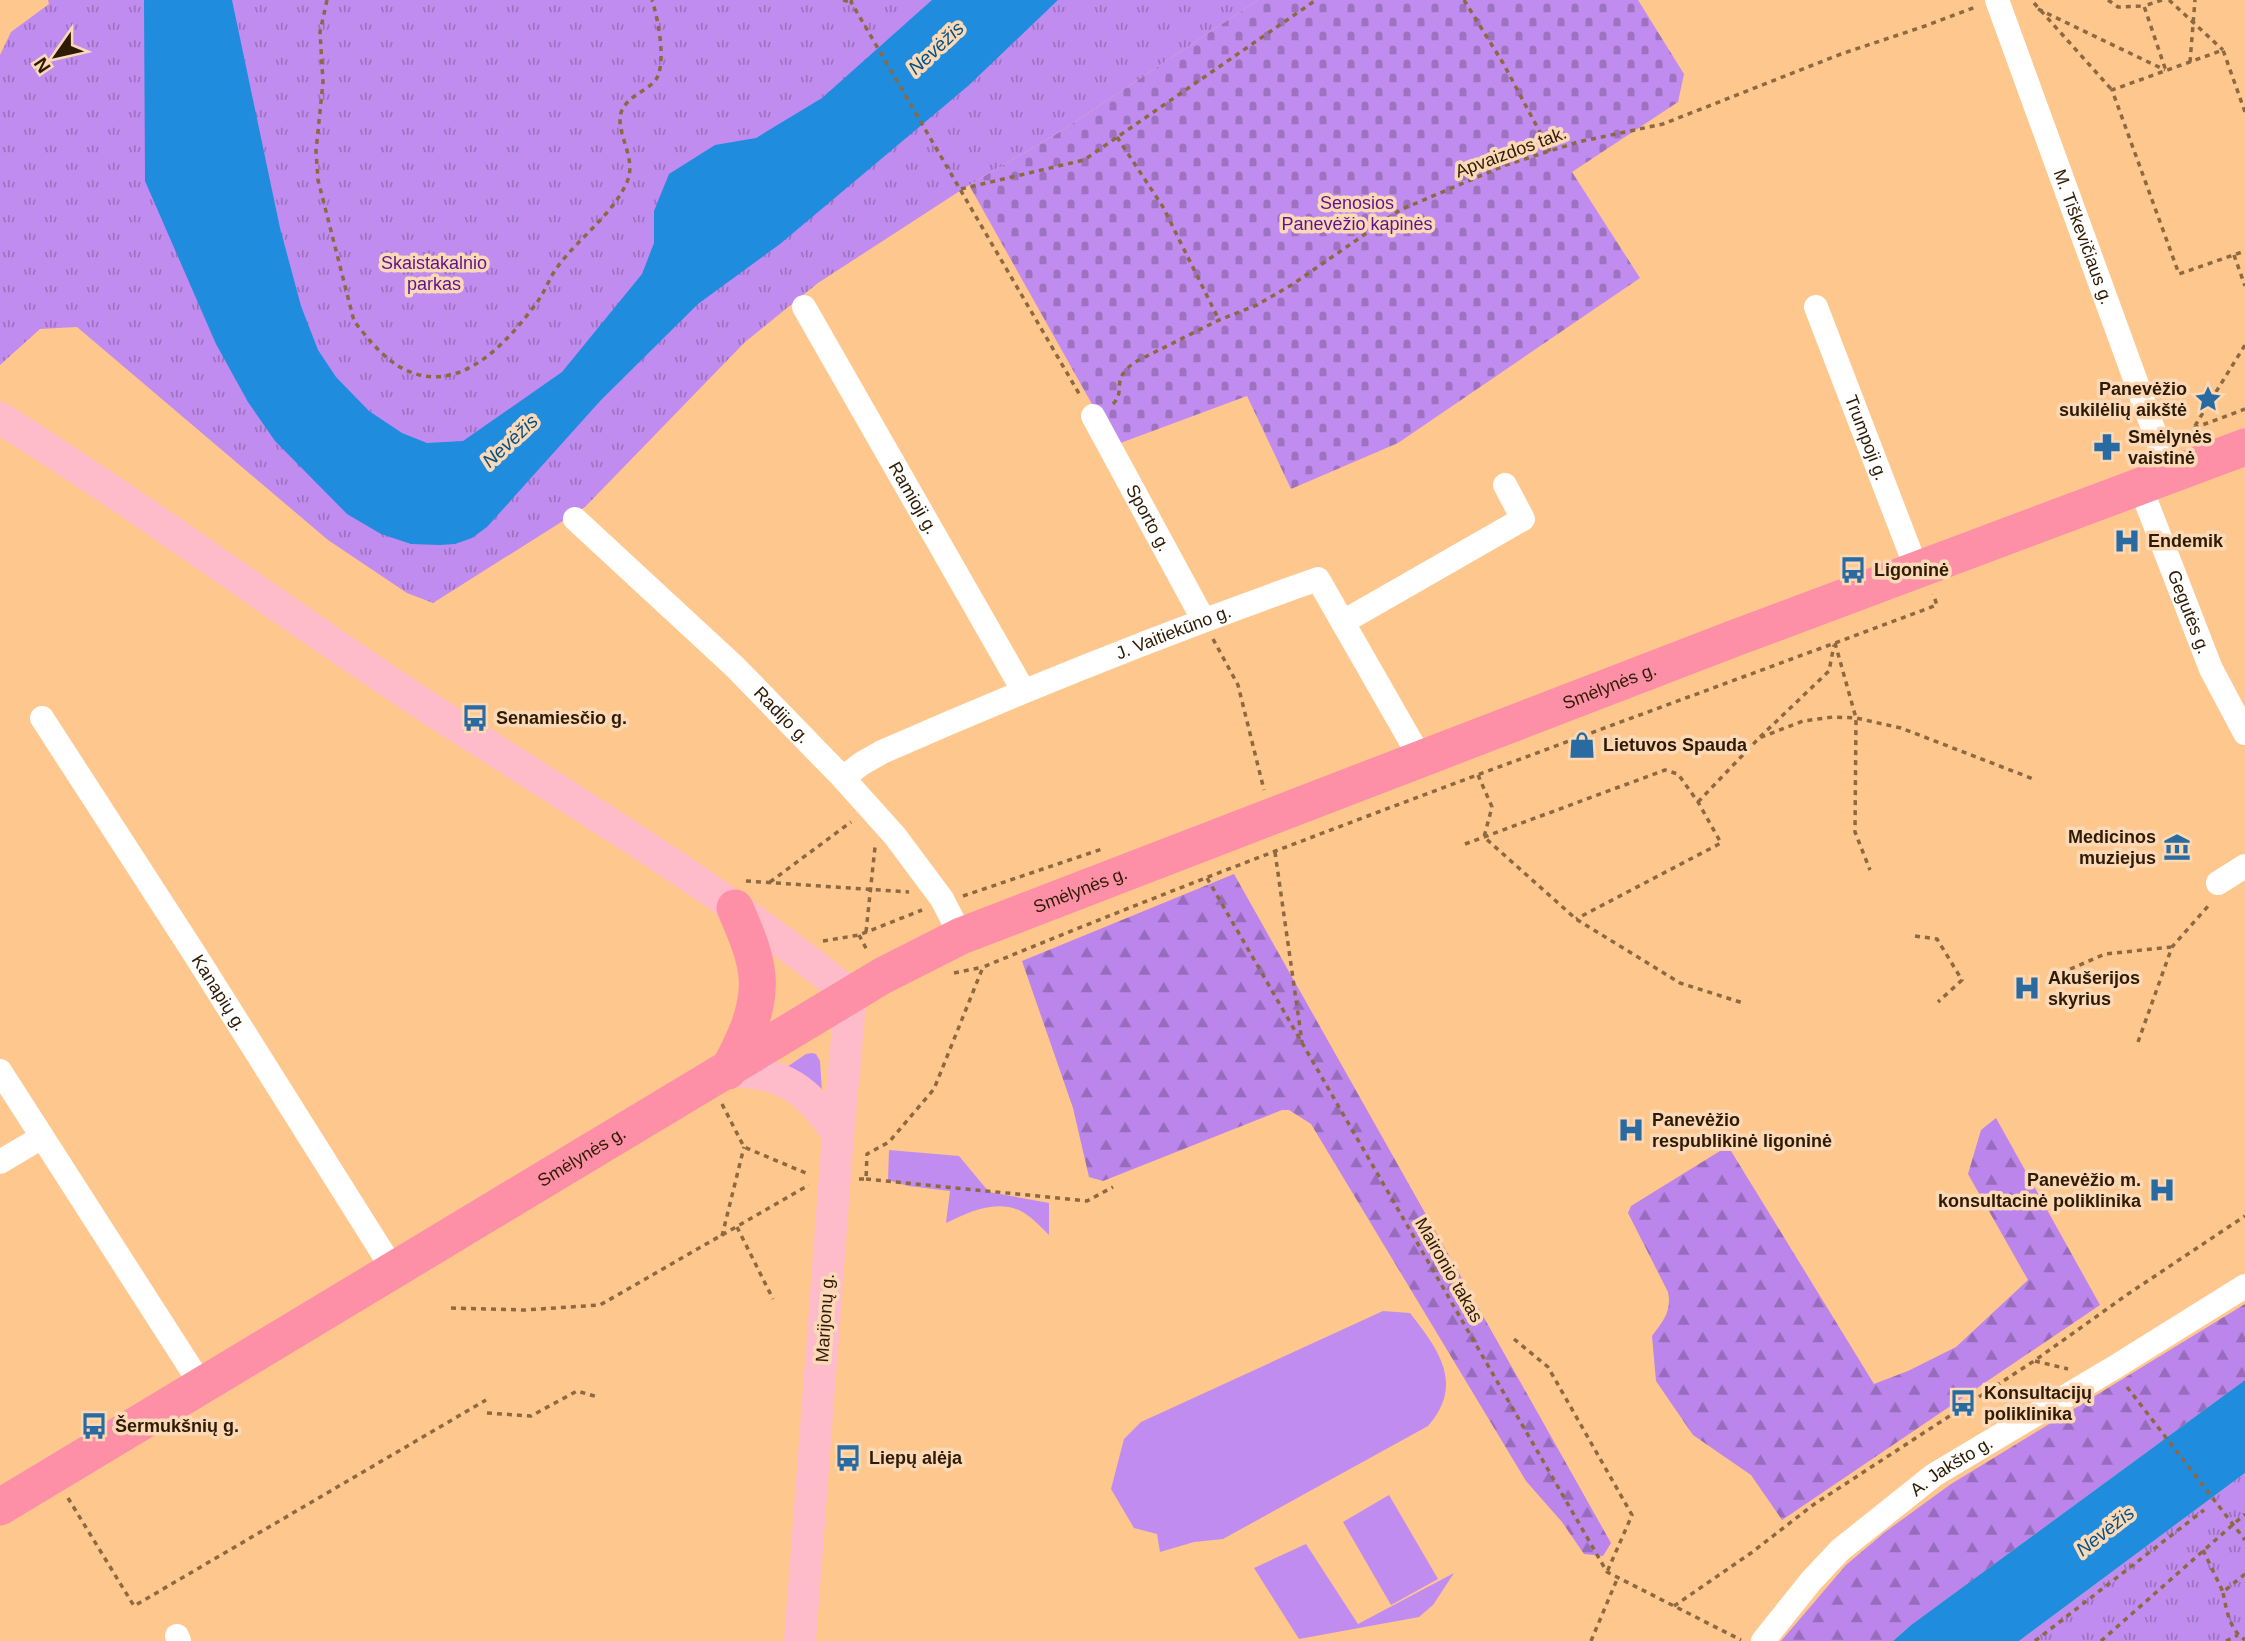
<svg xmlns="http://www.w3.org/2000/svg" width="2245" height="1641" font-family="Helvetica,sans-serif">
	<defs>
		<pattern id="forest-firs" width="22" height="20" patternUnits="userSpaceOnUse" patternTransform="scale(1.75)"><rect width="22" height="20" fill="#bb85eb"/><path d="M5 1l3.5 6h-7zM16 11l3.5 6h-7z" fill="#986cbc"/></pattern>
		<pattern id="cemetery-stones" width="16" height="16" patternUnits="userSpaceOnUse" patternTransform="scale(1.75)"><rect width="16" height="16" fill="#c18cef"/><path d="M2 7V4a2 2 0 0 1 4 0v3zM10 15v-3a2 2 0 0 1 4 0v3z" fill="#9d72bf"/></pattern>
		<pattern id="park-tufts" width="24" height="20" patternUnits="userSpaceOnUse" patternTransform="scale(1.75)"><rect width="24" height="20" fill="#c18cef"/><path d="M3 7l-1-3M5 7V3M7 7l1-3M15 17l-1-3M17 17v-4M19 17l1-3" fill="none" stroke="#9d72bf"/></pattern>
	</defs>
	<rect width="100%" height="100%" fill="#fec78d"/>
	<g fill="#c18cef">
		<path d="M812 1053 816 1054 820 1061 822 1092 784 1069 806 1054Z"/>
		<path d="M889 1150 959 1156 989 1192 1049 1203V1235C1041 1227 1030 1215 1019 1210 993 1200 969 1212 946 1223L950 1191 908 1186 888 1180Z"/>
		<path d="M1383 1311 1410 1313C1438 1349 1465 1384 1428 1426L1223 1539 1194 1542 1160 1552 1157 1534 1134 1528 1111 1489 1124 1439 1141 1422Z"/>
		<path d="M1389 1495 1438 1579 1391 1605 1343 1522Z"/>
		<path d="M1306 1544 1358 1624 1454 1573 1433 1605 1419 1617 1299 1639 1254 1568Z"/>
	</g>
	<g fill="url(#forest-firs)">
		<path d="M1234 874 1611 1543 1603 1556 1584 1554 1562 1522 1526 1481 1311 1124 1289 1110H1282L1103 1181 1089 1177 1073 1108 1022 961Z"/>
		<path d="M1996 1118 2100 1305 1782 1520 1751 1475 1693 1435 1656 1381 1652 1336C1663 1321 1672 1312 1668 1292L1628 1213 1631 1206 1720 1151H1731L1874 1384 1908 1371 1956 1347 2028 1280 1968 1174 1981 1130Z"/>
		<path d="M2245 1304V1380L1911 1625 1893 1641H1781L1846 1565 1885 1532 1951 1484Z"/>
	</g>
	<path fill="url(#cemetery-stones)" d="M1258 0H1638L1684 74 1678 102 1572 172 1640 278 1398 443 1291 489 1247 396 1115 445 969 185 1058 133Z"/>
	<g fill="url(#park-tufts)">
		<path d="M48 0H1258L1058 133 969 185 818 283 745 342 585 507 433 603 407 593 328 540 77 327 40 329 0 365V55L11 32 49 4Z"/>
		<path d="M2245 1473V1641H2019Z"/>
	</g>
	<g fill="#208cdd">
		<path d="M144 0H232L280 228 301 306 318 350 336 377 369 411 402 433 427 443 463 441 562 372 642 274 654 243V211L669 174 715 145 756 138 822 98 932 0H1058L968 86 780 244 698 304 601 400 487 527 472 538 455 544 440 545 411 544 381 534 347 514 275 441 248 402 216 344 145 181Z"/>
		<path d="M2245 1380V1473L2019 1641H1893L1911 1625Z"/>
	</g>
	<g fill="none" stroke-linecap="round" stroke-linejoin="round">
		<g stroke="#8d6942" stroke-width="3.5" stroke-dasharray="5 5" stroke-linecap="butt">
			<path d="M327 0 320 32 323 82 316 151 318 180 354 321C368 339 386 362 408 371 463 395 510 339 538 301 545 291 549 279 556 269 577 239 612 216 627 182 638 157 613 131 622 110 629 96 644 92 654 82 668 68 658 18 652 0"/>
			<path d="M843 0 851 2"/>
			<path d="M852 0 851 2 1081 397"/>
			<path d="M1464 0 1503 63 1550 151"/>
			<path d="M2108 0 2118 7 2144 6"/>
			<path d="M2162 0 2144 6 2166 71"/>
			<path d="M2169 0 2223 50"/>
			<path d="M2034 3 2112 90"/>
			<path d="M2038 9 2165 70"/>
			<path d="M2190 62 2195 0"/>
			<path d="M2245 112 2223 50 2112 90 2179 274 2245 251"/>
			<path d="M1117 137 1163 207 1219 320"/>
			<path d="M961 189 1084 160 1316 0"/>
			<path d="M2234 255 2245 286"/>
			<path d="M1113 404C1127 389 1109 381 1135 362L1219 320 1257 305 1293 284 1400 210 1506 165 1578 142 1663 124 1841 54 1925 26 1978 6"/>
			<path d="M2194 428 2245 409"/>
			<path d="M2195 435 2193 429 2245 345"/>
			<path d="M1213 639 1238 685 1264 790"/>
			<path d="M1835 643 1856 718 1855 832 1870 870"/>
			<path d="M1760 737 1829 671 1834 645"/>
			<path d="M1478 775 1492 807 1484 837 1576 919 1680 983 1743 1003"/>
			<path d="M1698 802 1759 738 1803 721 1833 717 1856 718 1901 728 2036 780"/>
			<path d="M1465 844 1665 770 1678 774 1698 802 1721 843 1576 919"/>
			<path d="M1275 852 1302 1042"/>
			<path d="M1207 878 1607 1572 1741 1640"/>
			<path d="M746 881 909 892"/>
			<path d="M770 882 851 822"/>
			<path d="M963 896 1105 848"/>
			<path d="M866 932 875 847"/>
			<path d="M859 935 868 952"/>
			<path d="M1915 936 1937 939 1962 980 1938 1002"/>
			<path d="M823 941 859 935 922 910"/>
			<path d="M954 973 983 967"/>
			<path d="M2061 973 2105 954 2171 947"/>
			<path d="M2138 1042 2172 947 2210 904"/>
			<path d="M722 1104 744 1147 808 1174"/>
			<path d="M859 1179H866L867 1154 889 1142 934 1089 983 967C1298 837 1619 724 1937 605L1933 594"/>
			<path d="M866 1179 1087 1201 1113 1187"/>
			<path d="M737 1227 773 1299"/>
			<path d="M722 1236 744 1147"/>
			<path d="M451 1308 525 1310 600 1305 809 1185"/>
			<path d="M1514 1339 1548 1367 1632 1515 1607 1572"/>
			<path d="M2035 1361 2068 1369"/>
			<path d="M2127 1387 2245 1540"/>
			<path d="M487 1413 531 1416 577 1391 598 1397"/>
			<path d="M68 1498 134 1606 486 1400"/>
			<path d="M2203 1550 2223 1592 2245 1574"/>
			<path d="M2223 1593C2227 1611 2229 1629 2245 1640"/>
			<path d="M1674 1606 1751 1553 1813 1505 2034 1361 2128 1294 2245 1216"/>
			<path d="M1591 1641 1618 1577"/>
			<path d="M2035 1641 2204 1510"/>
			<path d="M2101 1641 2245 1514"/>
			<path d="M2226 1641 2238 1635"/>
		</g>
		<g stroke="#fff" stroke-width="24">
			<path id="s1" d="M1997 0 2170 475"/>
			<path id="s2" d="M804 307 1023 690"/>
			<path id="s3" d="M1816 307 1917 570"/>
			<path id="s4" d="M1093 416 1203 619"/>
			<path id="s5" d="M2140 486 2211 669 2245 733"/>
			<path id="s6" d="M575 519 735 667 843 778 895 836 942 899 961 936"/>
			<path d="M1343 622 1523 519 1505 485"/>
			<path id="s7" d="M42 718 194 953 394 1271"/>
			<path id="s8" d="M843 778 861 764 882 752C1025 689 1170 631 1318 579L1421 759"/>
			<path d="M2218 883 2245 866"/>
			<path d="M0 1071 202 1386"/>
			<path d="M0 1162 42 1137"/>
			<path d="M177 1636 179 1641"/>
			<path id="s9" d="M1763 1641 1811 1581 1840 1550 1934 1475 2115 1367 2245 1286"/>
		</g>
		<g stroke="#febcca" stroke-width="32">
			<path d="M0 418C148 511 288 616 435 712 576 803 721 889 851 995L838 1135 800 1641"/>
			<path d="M728 1071C783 1071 809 1090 838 1135"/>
		</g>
		<g stroke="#fd90a7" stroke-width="37">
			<path d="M728 1071C743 1043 760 1010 757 976 755 953 744 929 735 908"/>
			<path id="s10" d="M0 1507 882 976 961 936 1735 638 2245 447"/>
		</g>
	</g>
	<defs>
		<symbol id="sight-bare" viewBox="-9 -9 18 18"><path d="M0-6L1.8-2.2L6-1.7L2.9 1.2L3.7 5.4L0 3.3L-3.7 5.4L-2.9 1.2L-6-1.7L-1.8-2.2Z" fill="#296aa0" stroke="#fbd9b7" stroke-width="2.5" paint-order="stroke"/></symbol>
		<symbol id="pharmacy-bare" viewBox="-9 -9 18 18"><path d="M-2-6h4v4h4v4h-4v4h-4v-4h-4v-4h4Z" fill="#296aa0" stroke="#fbd9b7" stroke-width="2.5" paint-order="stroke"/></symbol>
		<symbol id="hospital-bare" viewBox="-9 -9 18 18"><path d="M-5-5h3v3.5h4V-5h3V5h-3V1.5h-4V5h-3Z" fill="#296aa0" stroke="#fbd9b7" stroke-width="2.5" paint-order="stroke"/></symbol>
		<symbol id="bus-bare" viewBox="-9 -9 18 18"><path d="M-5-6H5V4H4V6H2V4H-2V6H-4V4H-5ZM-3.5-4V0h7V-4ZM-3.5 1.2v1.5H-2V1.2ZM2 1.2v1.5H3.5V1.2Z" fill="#296aa0" stroke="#fbd9b7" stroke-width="2.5" paint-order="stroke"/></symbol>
		<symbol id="shop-bare" viewBox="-9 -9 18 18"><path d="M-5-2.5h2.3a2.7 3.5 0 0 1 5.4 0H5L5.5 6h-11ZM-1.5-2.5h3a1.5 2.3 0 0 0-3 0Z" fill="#296aa0" stroke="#fbd9b7" stroke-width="2.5" paint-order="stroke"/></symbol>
		<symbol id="museum-bare" viewBox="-9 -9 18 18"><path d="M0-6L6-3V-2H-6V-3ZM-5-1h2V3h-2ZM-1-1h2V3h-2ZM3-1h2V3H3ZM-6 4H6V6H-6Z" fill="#296aa0" stroke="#fbd9b7" stroke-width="2.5" paint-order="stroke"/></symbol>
	</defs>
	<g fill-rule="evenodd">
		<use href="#sight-bare" x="2189" y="380" width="38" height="38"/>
		<use href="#pharmacy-bare" x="2088" y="428" width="38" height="38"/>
		<use href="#hospital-bare" x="2108" y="522" width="38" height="38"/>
		<use href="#bus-bare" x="1834" y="551" width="38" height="38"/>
		<use href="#bus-bare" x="456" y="699" width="38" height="38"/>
		<use href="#shop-bare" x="1563" y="726" width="38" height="38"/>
		<use href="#museum-bare" x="2158" y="828" width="38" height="38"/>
		<use href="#hospital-bare" x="2008" y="969" width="38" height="38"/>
		<use href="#hospital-bare" x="1612" y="1111" width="38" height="38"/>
		<use href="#hospital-bare" x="2143" y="1171" width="38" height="38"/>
		<use href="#bus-bare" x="1944" y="1384" width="38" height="38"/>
		<use href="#bus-bare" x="75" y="1407" width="38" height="38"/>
		<use href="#bus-bare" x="829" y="1439" width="38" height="38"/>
	</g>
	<g text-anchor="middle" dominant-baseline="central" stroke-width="7" stroke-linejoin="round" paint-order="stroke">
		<g font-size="18" fill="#2f1b03" stroke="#fbd9b7">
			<text transform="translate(1511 152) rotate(-20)">Apvaizdos tak.</text>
			<text stroke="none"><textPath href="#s1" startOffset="252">M. Tiškevičiaus g.</textPath></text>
			<text stroke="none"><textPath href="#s3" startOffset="140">Trumpoji g.</textPath></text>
			<text stroke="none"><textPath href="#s2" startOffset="220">Ramioji g.</textPath></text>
			<text stroke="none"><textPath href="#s4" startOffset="116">Sporto g.</textPath></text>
			<text stroke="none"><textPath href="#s5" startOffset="135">Gegutės g.</textPath></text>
			<text stroke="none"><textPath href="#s8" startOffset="362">J. Vaitiekūno g.</textPath></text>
			<text stroke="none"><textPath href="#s10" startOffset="1813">Smėlynės g.</textPath></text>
			<text stroke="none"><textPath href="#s6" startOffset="285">Radijo g.</textPath></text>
			<text stroke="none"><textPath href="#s10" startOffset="1246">Smėlynės g.</textPath></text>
			<text stroke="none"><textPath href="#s7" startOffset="327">Kanapių g.</textPath></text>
			<text stroke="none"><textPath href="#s10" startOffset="679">Smėlynės g.</textPath></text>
			<text transform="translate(1449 1270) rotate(60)">Maironio takas</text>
			<text transform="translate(825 1318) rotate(-86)">Marijonų g.</text>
			<text stroke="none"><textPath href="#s9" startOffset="259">A. Jakšto g.</textPath></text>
		</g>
		<g font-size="18" fill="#5f138e" stroke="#fbd9b7">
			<text x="1357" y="203">Senosios<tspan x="1357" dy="21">Panevėžio kapinės</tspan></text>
			<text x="434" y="263">Skaistakalnio<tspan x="434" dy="21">parkas</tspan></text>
		</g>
		<g font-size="18" font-weight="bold" fill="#2f1b03" stroke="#fbd9b7" text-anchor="start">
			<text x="2187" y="389" text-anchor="end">Panevėžio<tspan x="2187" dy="21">sukilėlių aikštė</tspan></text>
			<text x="2128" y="437">Smėlynės<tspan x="2128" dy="21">vaistinė</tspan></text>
			<text x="2148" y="541">Endemik</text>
			<text x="1874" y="570">Ligoninė</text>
			<text x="496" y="718">Senamiesčio g.</text>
			<text x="1603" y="745">Lietuvos Spauda</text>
			<text x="2156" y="837" text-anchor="end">Medicinos<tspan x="2156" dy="21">muziejus</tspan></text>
			<text x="2048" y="978">Akušerijos<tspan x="2048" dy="21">skyrius</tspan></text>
			<text x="1652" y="1120">Panevėžio<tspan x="1652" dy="21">respublikinė ligoninė</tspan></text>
			<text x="2141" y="1180" text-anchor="end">Panevėžio m.<tspan x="2141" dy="21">konsultacinė poliklinika</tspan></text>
			<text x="1984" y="1393">Konsultacijų<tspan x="1984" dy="21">poliklinika</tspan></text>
			<text x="115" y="1426">Šermukšnių g.</text>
			<text x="869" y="1458">Liepų alėja</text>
		</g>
		<g font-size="19" font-style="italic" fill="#045186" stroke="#fbd9b7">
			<text transform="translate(936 48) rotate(-43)">Nevėžis</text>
			<text transform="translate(510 441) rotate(-43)">Nevėžis</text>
			<text transform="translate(2105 1531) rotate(-38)">Nevėžis</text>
		</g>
	</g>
	<g transform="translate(56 56) rotate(236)" stroke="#fbd9b7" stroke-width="5" paint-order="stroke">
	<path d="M0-5L12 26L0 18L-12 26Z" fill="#2f1b03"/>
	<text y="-10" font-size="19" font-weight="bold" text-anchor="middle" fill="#2f1b03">N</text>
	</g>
</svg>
